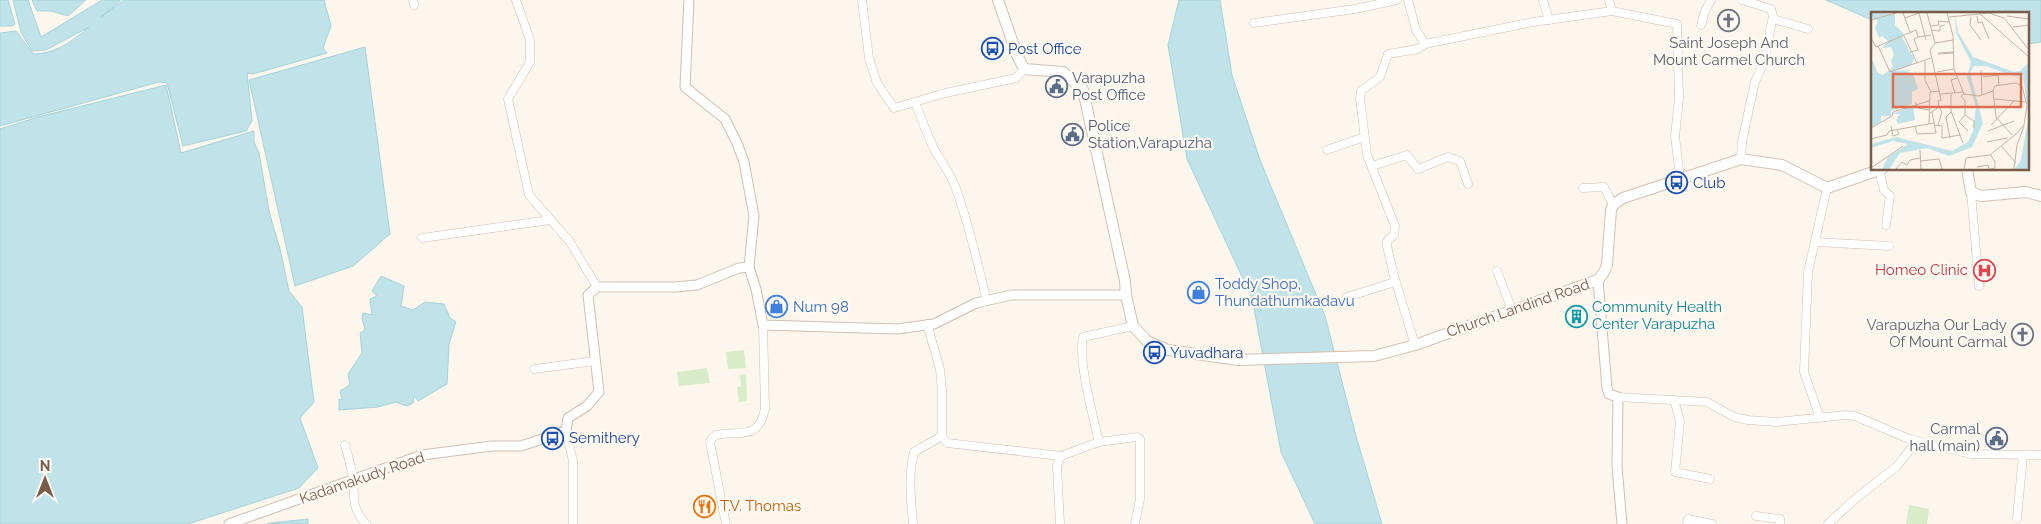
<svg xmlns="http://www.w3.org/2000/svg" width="2041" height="524" font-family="Raleway,sans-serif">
	<rect width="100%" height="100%" fill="#fdf6ec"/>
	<g fill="#d8ecc9">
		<path d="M744 350 746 368 728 369 726 352Z"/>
		<path d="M707 368 710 383 679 386 677 372Z"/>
		<path d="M746 374 747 401 739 402 737 387 741 386 740 375Z"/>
		<path d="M1909 505 1929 509 1927 524H1906Z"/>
	</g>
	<g fill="#bfe3e8" stroke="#a5d3da">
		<path d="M0 0H8L15 24 12 26H0Z"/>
		<path d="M13 0H28L41 37 102 0H121L101 17 124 0H324L331 26 323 48 327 53 253 74 247 73 252 121 246 131 183 146 167 83 159 82 0 126V33L16 31 33 54C55 54 73 41 89 27L46 50 32 51 21 32Z"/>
		<path d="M32 0H86L68 16 51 11H37Z"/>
		<path d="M1179 0H1220L1232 75 1260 160 1325 316 1356 436 1382 524H1315L1281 452 1252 298 1187 159 1168 45Z"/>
		<path d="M1826 0H2041V42L2027 44V14H1872V20Z"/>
		<path d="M365 47 390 234 353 266 295 286 249 80Z"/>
		<path d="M166 85 181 153 254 131V142L259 153 269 211 281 253 289 291 302 307 314 402 300 418 318 468 299 488 188 524H0V129L38 117Z"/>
		<path d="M381 276 404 286 401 306 413 310 425 302 444 304 450 318 456 322 449 344 447 384 418 401 414 396 413 403 407 406 396 402 378 407 339 410V399L342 400 340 391 350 385 348 374 362 353 360 333 365 330 362 318 363 313 372 315 370 299 377 296 372 291Z"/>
		<path d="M308 519V524H267L270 523Z"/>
	</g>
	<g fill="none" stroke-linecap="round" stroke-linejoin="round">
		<defs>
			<g id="minor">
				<path d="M413 0 414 5"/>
				<path d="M516 0 530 40V62L508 99 529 195 570 242 597 287"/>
				<path d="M862 0 869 58 877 83 894 108 915 102"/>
				<path d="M1408 0 1416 30 1425 44 1418 49 1388 54 1380 77 1361 91 1360 99 1367 155 1395 226 1394 235 1387 241V246L1394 276 1415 345"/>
				<path d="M1543 0 1549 20"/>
				<path d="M1609 0 1612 11"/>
				<path d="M1773 19 1808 29"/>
				<path d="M1254 23 1355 9 1397 0"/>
				<path d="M1701 25 1705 11 1711 0"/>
				<path d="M1425 44 1533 22 1612 11 1677 24 1679 98 1675 136 1680 178"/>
				<path d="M1327 150 1364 137"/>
				<path d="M1741 159 1742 142 1749 109 1755 82 1764 62 1773 16 1771 9 1742 0"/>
				<path d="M1372 166 1407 155 1418 169 1448 157 1460 161 1468 184"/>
				<path d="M1879 170 1884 190 1890 196 1886 225"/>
				<path d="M1583 188 1604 187 1613 205"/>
				<path d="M1971 192 1979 286"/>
				<path d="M422 238 550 220"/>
				<path d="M1816 242 1889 246"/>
				<path d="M1497 271 1512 310"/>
				<path d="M1347 297 1395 282"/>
				<path d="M987 301C977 262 969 223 955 186 950 173 941 161 934 149 927 134 921 118 915 102L941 94 1016 78 1024 69"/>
				<path d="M1133 326 1083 337C1078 362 1093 416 1099 442L1137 437 1140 439V499L1135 524"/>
				<path d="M534 369 595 361"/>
				<path d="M1618 397 1707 402 1734 417 1748 420 1776 422 1846 415 1855 416 1909 439 1971 454 2041 455"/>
				<path d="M1674 400 1680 421 1675 472 1710 479"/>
				<path d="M1820 418 1804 372 1808 272 1827 188"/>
				<path d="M566 431 573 461V524"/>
				<path d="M942 436 947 443 1061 456"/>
				<path d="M345 445C348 456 352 468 353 480 355 500 351 507 366 524"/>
				<path d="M1756 516 1780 519V524"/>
				<path d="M2017 518 2023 456"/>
				<path d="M726 524 710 442 712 438 716 435C741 430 758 441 765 409L763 325"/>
				<path d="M913 524C911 500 908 476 914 452L942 436V390L940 369 927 324"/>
				<path d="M1060 524 1057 466 1061 456 1099 442"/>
				<path d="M1687 524 1688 519 1712 524"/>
				<path d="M1828 524 1855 499 1896 467 1917 441"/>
			</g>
			<g id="tertiary">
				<path d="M689 0 685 87 725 119 737 143 744 162 754 216 749 267 756 289 763 325 897 329 934 324 976 303 1011 295H1126"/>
				<path d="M1598 280 1607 388 1609 394 1618 397 1617 467 1622 524"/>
				<path d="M229 524 422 455 492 446H521L566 431 568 418 587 406 599 392 588 295 597 287H675L697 285 739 268 749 267"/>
			</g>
			<g id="secondary">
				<path d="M998 0 1017 55 1024 69 1063 72 1083 90 1125 281 1126 295 1133 326 1147 341 1168 350 1238 360 1374 356 1415 345 1598 280 1604 272 1607 265 1611 210 1613 205 1623 198 1741 159 1782 165 1827 188 1882 169"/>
				<path d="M1967 169 1971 192 1981 196 2026 192 2041 196"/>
			</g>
		</defs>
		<use href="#minor" stroke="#d1beb0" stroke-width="9"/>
		<use href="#tertiary" stroke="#d1beb0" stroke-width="11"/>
		<use href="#secondary" stroke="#d6c0b0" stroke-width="12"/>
		<use href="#minor" stroke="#fff" stroke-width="8"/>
		<use href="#tertiary" stroke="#fff" stroke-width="9"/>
		<use href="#secondary" stroke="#fff" stroke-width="10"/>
	</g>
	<defs>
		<symbol id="church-ring" viewBox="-11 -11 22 22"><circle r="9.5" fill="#fffaf3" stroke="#6b7280" stroke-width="1.5"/><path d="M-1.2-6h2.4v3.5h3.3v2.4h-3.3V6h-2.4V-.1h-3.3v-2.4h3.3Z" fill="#6b7280"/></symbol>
		<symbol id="bus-ring" viewBox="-11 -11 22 22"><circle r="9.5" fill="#fffaf3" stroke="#1a4fb4" stroke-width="1.5"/><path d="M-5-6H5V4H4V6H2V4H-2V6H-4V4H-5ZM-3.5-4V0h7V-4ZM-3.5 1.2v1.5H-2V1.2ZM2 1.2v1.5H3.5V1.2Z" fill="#1a4fb4"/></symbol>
		<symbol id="civic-ring" viewBox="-11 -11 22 22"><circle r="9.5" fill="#fffaf3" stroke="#5c6f8a" stroke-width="1.5"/><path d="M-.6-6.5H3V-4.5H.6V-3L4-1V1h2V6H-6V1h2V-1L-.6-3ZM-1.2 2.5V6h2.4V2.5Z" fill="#5c6f8a"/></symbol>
		<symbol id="hospital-ring" viewBox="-11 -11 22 22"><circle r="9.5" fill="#fffaf3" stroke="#e0444e" stroke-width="1.5"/><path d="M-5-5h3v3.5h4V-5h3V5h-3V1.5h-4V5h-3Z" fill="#e0444e"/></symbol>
		<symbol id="shop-ring" viewBox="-11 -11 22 22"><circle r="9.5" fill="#fffaf3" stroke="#3f7fe0" stroke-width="1.5"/><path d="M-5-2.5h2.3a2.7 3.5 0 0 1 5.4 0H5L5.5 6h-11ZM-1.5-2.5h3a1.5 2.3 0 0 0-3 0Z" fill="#3f7fe0"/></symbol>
		<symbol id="building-ring" viewBox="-11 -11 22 22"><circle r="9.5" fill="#fffaf3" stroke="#0f9aa8" stroke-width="1.5"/><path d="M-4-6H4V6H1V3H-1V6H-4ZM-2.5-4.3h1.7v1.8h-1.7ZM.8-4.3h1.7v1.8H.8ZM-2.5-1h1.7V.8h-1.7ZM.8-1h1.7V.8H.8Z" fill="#0f9aa8"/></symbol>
		<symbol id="restaurant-ring" viewBox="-11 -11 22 22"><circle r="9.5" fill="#fffaf3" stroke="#e8710a" stroke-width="1.5"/><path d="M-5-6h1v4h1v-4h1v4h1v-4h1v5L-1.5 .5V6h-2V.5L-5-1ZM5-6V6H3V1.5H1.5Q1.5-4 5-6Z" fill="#e8710a"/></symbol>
	</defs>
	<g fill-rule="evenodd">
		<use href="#church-ring" x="1716" y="8" width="25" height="25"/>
		<use href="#bus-ring" x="980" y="36" width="25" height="25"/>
		<use href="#civic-ring" x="1044" y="74" width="25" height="25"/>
		<use href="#civic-ring" x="1060" y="122" width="25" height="25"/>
		<use href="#bus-ring" x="1664" y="170" width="25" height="25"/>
		<use href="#hospital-ring" x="1972" y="258" width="25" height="25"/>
		<use href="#shop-ring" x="1186" y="280" width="25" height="25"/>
		<use href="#shop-ring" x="764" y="294" width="25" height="25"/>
		<use href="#building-ring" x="1564" y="304" width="25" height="25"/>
		<use href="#church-ring" x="2010" y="322" width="25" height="25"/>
		<use href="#bus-ring" x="1142" y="340" width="25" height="25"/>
		<use href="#bus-ring" x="540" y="426" width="25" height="25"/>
		<use href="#civic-ring" x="1984" y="426" width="25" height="25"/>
		<use href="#restaurant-ring" x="692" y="494" width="25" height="25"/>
	</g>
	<g text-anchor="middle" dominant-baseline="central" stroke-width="4.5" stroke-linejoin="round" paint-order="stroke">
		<g font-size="15" fill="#5b616d" stroke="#fffaf3">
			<text x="1729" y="43">Saint Joseph And<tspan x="1729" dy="17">Mount Carmel Church</tspan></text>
			<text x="2007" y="325" text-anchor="end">Varapuzha Our Lady<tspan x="2007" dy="17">Of Mount Carmal</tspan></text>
		</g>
		<g font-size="15" fill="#164399" stroke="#fffaf3" text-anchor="start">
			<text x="1008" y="49">Post Office</text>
			<text x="1693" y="183">Club</text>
			<text x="1170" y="353">Yuvadhara</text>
			<text x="569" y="438">Semithery</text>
		</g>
		<g font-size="15" fill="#4e5e75" stroke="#fffaf3" text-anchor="start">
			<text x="1072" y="78">Varapuzha<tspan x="1072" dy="17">Post Office</tspan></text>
			<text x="1088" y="126">Police<tspan x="1088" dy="17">Station,Varapuzha</tspan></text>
			<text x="1980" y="429" text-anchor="end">Carmal<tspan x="1980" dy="17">hall (main)</tspan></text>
		</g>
		<g font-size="15" fill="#be3a42" stroke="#fffaf3" text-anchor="end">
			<text x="1968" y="270">Homeo Clinic</text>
		</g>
		<g font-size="15" fill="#366cbe" stroke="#fffaf3" text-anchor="start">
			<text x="1215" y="284">Toddy Shop,<tspan x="1215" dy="17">Thundathumkadavu</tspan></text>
			<text x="793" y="307">Num 98</text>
		</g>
		<g font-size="15" fill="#0d838f" stroke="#fffaf3" text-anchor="start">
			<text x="1592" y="307">Community Health<tspan x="1592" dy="17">Center Varapuzha</tspan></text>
		</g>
		<g font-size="15" fill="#7a5c4d" stroke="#fffaf3">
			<text transform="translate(1518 308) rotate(-19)">Church Landind Road</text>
			<text transform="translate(362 478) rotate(-19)">Kadamakudy Road</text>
		</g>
		<g font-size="15" fill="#c56008" stroke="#fffaf3" text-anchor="start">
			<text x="720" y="506">T.V. Thomas</text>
		</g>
	</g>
	<g transform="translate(1871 12)">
		<rect width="158" height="158" fill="#fdf6ec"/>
		<path d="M0 1 24 2V13L33 22 31 25 43 47 40 53 23 59 40 58 35 60 42 61 47 77 41 80V92L20 99V104H10V110L0 115V45L7 61 12 63 22 55 20 49 23 43 20 35 11 36 17 29 11 24 8 26 4 16 7 9 0 5ZM84 1 87 20 102 45 143 60 149 59 157 51V100L152 64H142L115 54H103L99 61 112 111 101 135 78 144 56 136 29 141 18 157H11L17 145 37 132 22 129 0 136V132L25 125 81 139 97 130 102 119 105 95 96 65 100 50 85 21ZM42 94 44 108 27 112 25 108 29 102H21ZM157 108V157H144L150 148Z" fill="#bfe3e8"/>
		<path fill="none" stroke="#c5b3a7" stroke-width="1" d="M32 1 39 20M56 1 64 31M76 1 82 24 83 57 93 82 108 84 122 79 124 74 145 71 151 74 156 93 153 113 145 122 119 143 95 146 93 157M108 1 158 45M106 4 107 11 111 10 118 27M136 4 158 7M78 5 118 1 133 6 158 38M100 5 99 13 110 28M34 6 48 1 55 28M0 8 25 1M59 14 68 13 67 9 78 10M142 15 158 13M60 18 69 19V14L74 13M33 24 46 51M0 26 5 35 45 18 47 25 60 23M7 34 19 60 60 46M39 40 47 38 43 27 47 25M67 41 82 40M67 42 82 41M54 49V68L60 80M110 58 111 83M66 60 83 57M112 65 127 63 128 73M122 79 125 105 141 123M84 81 80 68 86 66M70 82 93 80M80 82V99L92 131M93 82 90 84 94 89V103L88 110 97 119M124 87 155 90M44 90 47 96 58 98M59 101 68 95 67 89 70 88 59 38 64 31 82 28M94 103 103 109V116M58 112 59 80 69 79M63 113 71 114V126L89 123M67 113 71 100 68 95M120 113 143 89M20 114 22 124 28 122 26 117M44 114 46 122 65 121 61 100M0 116 21 104 22 100 58 89M117 119 143 109M79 126 75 105 80 100M0 127 16 123 18 119 63 111M116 130 136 126M131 135 145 151M49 138 50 157M49 149 68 147 71 157M106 155 117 153 118 157M0 156 32 134M25 157 31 150 36 153 39 148 49 146M119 157 124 156V150L119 142M143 157 146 133 153 114"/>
		<path fill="#dc6d51" fill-opacity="0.15" stroke="#dc6d51" stroke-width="2.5" d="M22 62H150V95H22Z"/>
		<rect width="158" height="158" fill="none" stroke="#7a5c4d" stroke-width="2.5"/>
	</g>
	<g transform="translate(45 479)" stroke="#fffaf3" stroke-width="4" paint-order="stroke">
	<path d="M0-4L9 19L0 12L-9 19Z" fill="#7a5c4d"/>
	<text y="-8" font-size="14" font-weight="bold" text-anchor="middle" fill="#7a5c4d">N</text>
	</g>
</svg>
